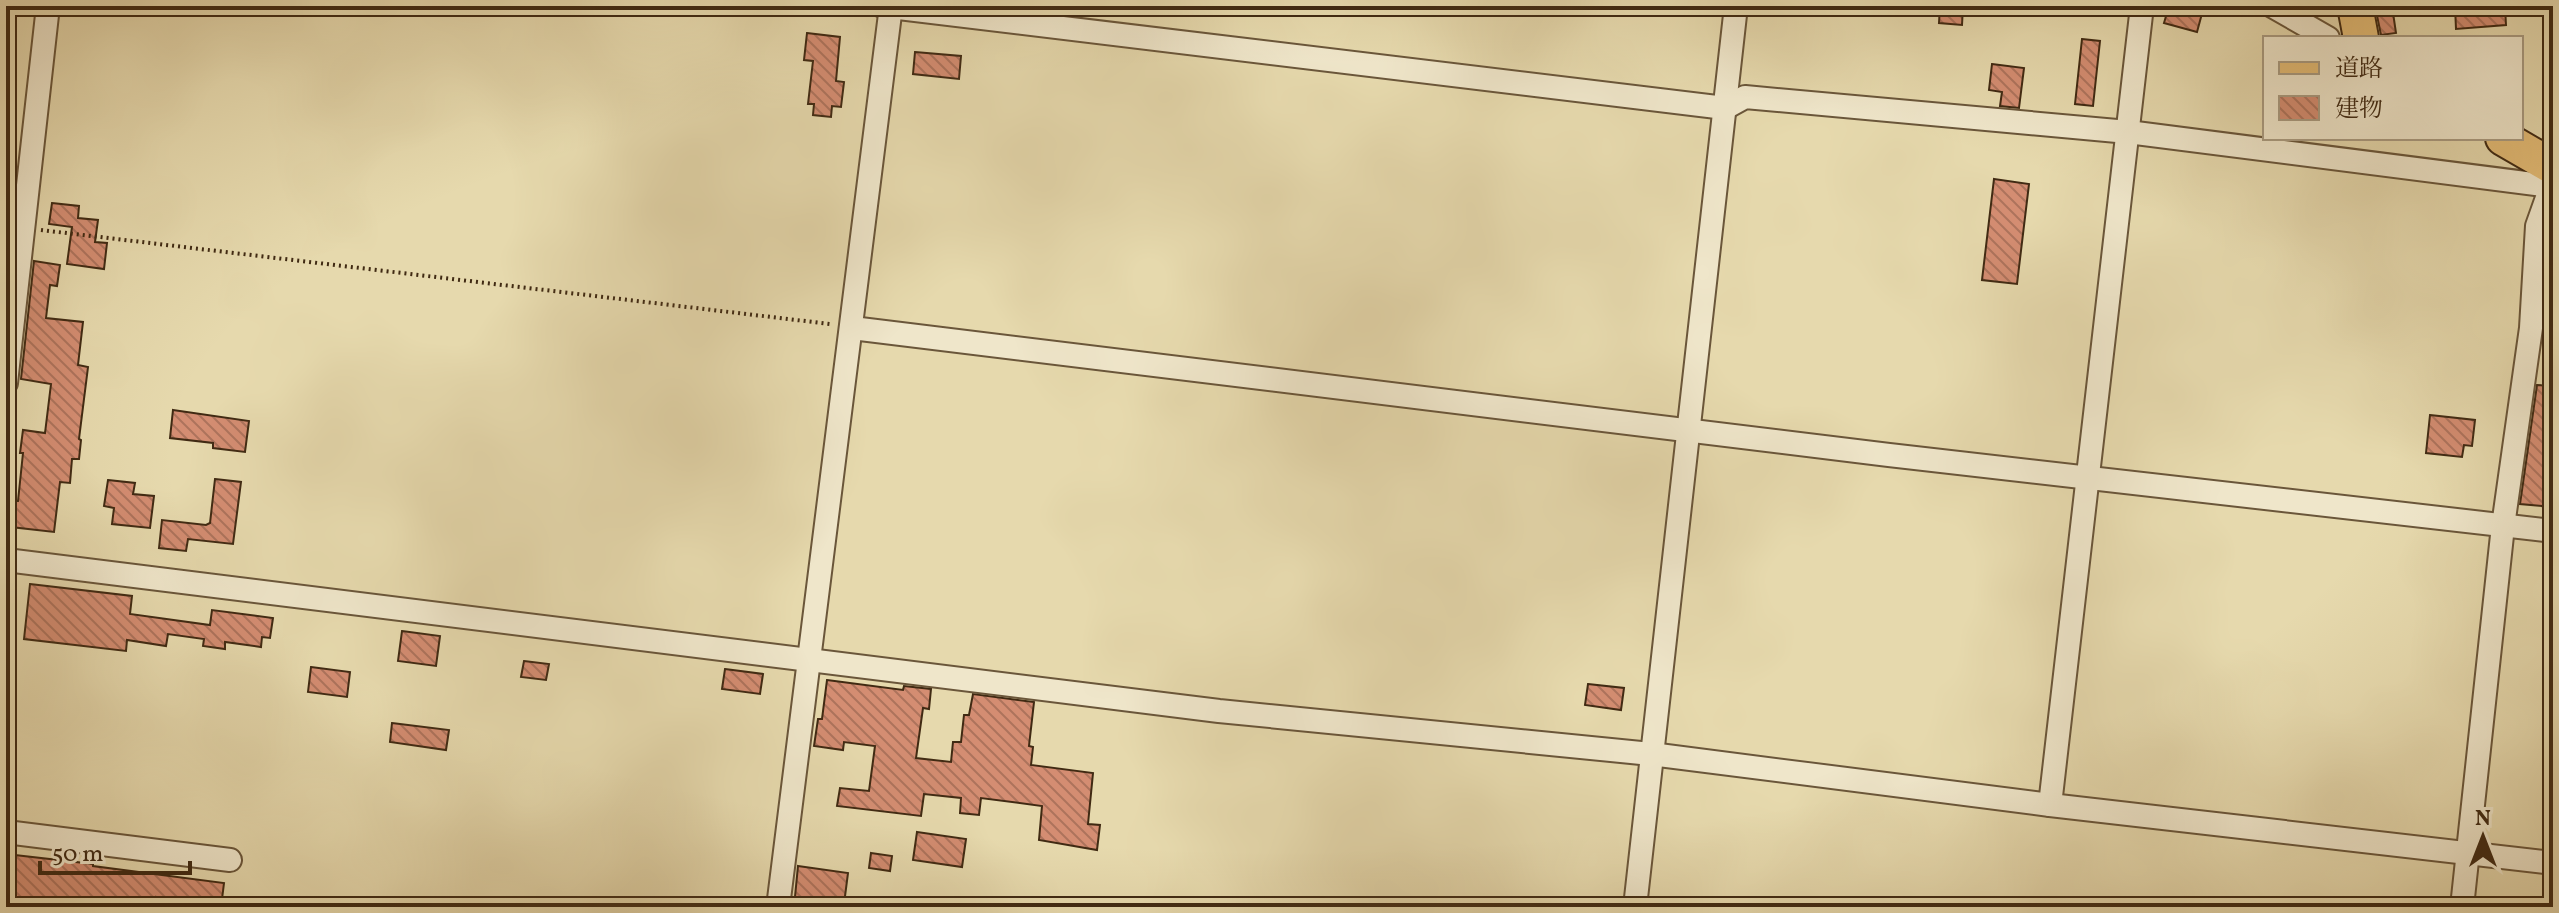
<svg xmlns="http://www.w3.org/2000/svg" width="2559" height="913" font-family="Vollkorn,'Noto Serif JP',serif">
	<defs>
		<pattern id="building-back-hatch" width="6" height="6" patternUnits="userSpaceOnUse" patternTransform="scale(2)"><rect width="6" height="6" fill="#d48d72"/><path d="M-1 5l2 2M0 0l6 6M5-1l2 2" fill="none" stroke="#ad735c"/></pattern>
	</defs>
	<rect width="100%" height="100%" fill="#e6d9ad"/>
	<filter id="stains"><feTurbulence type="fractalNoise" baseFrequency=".0025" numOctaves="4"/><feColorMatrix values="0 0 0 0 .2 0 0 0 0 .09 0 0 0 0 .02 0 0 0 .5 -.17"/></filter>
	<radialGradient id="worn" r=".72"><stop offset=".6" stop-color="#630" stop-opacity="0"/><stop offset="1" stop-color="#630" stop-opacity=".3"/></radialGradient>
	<g fill="url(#building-back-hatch)" stroke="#402a13" stroke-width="2">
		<path d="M1940 6H1963L1962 25 1939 23Z"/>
		<path d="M2169 6H2204L2197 32 2164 23Z"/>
		<path d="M2375 6H2392L2396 33 2381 35Z"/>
		<path d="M2455 6H2505L2506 25 2456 29Z"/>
		<path d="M807 33 840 37 836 81 844 82 841 107 832 106 831 117 813 115 814 104H808L813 61 804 60Z"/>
		<path d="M2082 39 2100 41 2093 106 2075 104Z"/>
		<path d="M915 52 961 56 959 79 913 74Z"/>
		<path d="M1992 64 2024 68 2019 108 2000 106 2002 92 1989 90Z"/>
		<path d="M1994 179 2029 184 2017 284 1982 280Z"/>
		<path d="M52 203 79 206 78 218 98 220 95 242 107 243 104 269 67 264 72 227 49 224Z"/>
		<path d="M34 261 60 265 57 286 50 285 46 318 83 322 78 365 88 367 79 439 81 440 79 459H72L70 483 60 482 54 532 11 527 14 501H18L23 453H20L23 430 45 433 51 384 21 379Z"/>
		<path d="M2537 385 2553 386 2552 507 2520 504Z"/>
		<path d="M173 410 249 421 245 452 213 448V443L170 438Z"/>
		<path d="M2430 415 2475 420 2472 446 2464 445 2462 457 2426 453Z"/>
		<path d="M215 479 241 482 233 544 188 539 186 551 159 548 162 520 206 525 210 523Z"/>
		<path d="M108 480 135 483 133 494 154 496 150 528 112 524 114 508 104 506Z"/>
		<path d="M30 584 132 596 130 614 210 625 212 610 273 618 270 638 262 637 261 647 225 642V649L203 646 204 639 168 634 166 646 127 640 126 651 24 639Z"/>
		<path d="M402 631 440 636 436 666 398 661Z"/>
		<path d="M524 661 549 664 546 680 521 677Z"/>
		<path d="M311 667 350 672 347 697 308 692Z"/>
		<path d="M725 669 763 674 760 694 722 689Z"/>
		<path d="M827 680 903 690 904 686 931 689 929 709 923 708 916 758 951 762 953 742H961L964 715H969L973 694 1034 702 1029 746 1033 747 1031 765 1093 773 1088 824 1100 825 1097 850 1039 840 1042 806 981 798 979 815 960 813 961 798 924 794 921 816 837 806 840 788 869 791 875 746 844 742 843 750 814 746 818 719H822Z"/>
		<path d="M1588 684 1624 688 1621 710 1585 705Z"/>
		<path d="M392 723 449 730 446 750 390 742Z"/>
		<path d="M917 832 966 839 962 867 913 860Z"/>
		<path d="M871 853 892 856 890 871 869 868Z"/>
		<path d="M6 854 93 864V866L224 883 221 907H198V903L156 897 155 904 130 900 129 907H6L9 881H6Z"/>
		<path d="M798 866 848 873 844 904 795 897Z"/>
	</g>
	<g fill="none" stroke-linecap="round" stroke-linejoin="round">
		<defs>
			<g id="minor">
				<path d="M882 6 1725 108 1745 97 2128 132 2550 186"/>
				<path d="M2272 6 2328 38"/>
				<path d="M852 328 1889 455 2553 531"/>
				<path d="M6 383 48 6"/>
				<path d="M6 560 1219 711 1651 754 2050 805 2553 863"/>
				<path d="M2050 805 2142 6"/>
				<path d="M6 832 230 860"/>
				<path d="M778 907 891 6"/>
				<path d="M1635 907 1736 6"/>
				<path d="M2462 907 2503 526 2531 328 2537 226 2553 181"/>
			</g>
			<g id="primary">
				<path d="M2355 6 2361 38"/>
				<path d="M2503 138 2553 167"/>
			</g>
		</defs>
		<use href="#minor" stroke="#6a563a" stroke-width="26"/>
		<use href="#primary" stroke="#402a13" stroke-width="38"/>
		<path stroke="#402a13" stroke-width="4" stroke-dasharray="2 4" stroke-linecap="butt" d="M41 230 830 324"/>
		<use href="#minor" stroke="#efe6ca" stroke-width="22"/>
		<use href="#primary" stroke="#e3bc76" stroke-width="34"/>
	</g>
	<rect width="2559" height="913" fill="none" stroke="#e6d9ad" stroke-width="32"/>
	<rect x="8" y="8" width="2543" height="897" fill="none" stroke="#402a13" stroke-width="4"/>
	<rect x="16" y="16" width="2527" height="881" fill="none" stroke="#402a13" stroke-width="2"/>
	<rect x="2263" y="36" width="260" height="104" fill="#efe6ca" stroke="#a99b81" stroke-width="2"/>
	<rect x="2279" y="62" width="40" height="12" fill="#e3bc76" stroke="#a99b81" stroke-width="2"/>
	<text x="2335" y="76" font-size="24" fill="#402a13">道路</text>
	<rect x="2279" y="96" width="40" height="24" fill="url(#building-back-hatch)" stroke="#a99b81" stroke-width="2"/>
	<text x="2335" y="116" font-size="24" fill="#402a13">建物</text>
	<g transform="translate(2483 837)" stroke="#efe6ca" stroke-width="6" paint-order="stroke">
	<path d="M0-6L14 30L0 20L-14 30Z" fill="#402a13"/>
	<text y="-12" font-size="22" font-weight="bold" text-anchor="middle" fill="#402a13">N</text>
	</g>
	<path d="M40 861v12h150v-12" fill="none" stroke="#402a13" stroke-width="4"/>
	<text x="52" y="861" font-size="24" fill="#402a13" stroke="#efe6ca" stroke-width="6" paint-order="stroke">50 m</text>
	<rect width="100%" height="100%" filter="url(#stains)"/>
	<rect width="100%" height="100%" fill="url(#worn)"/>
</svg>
